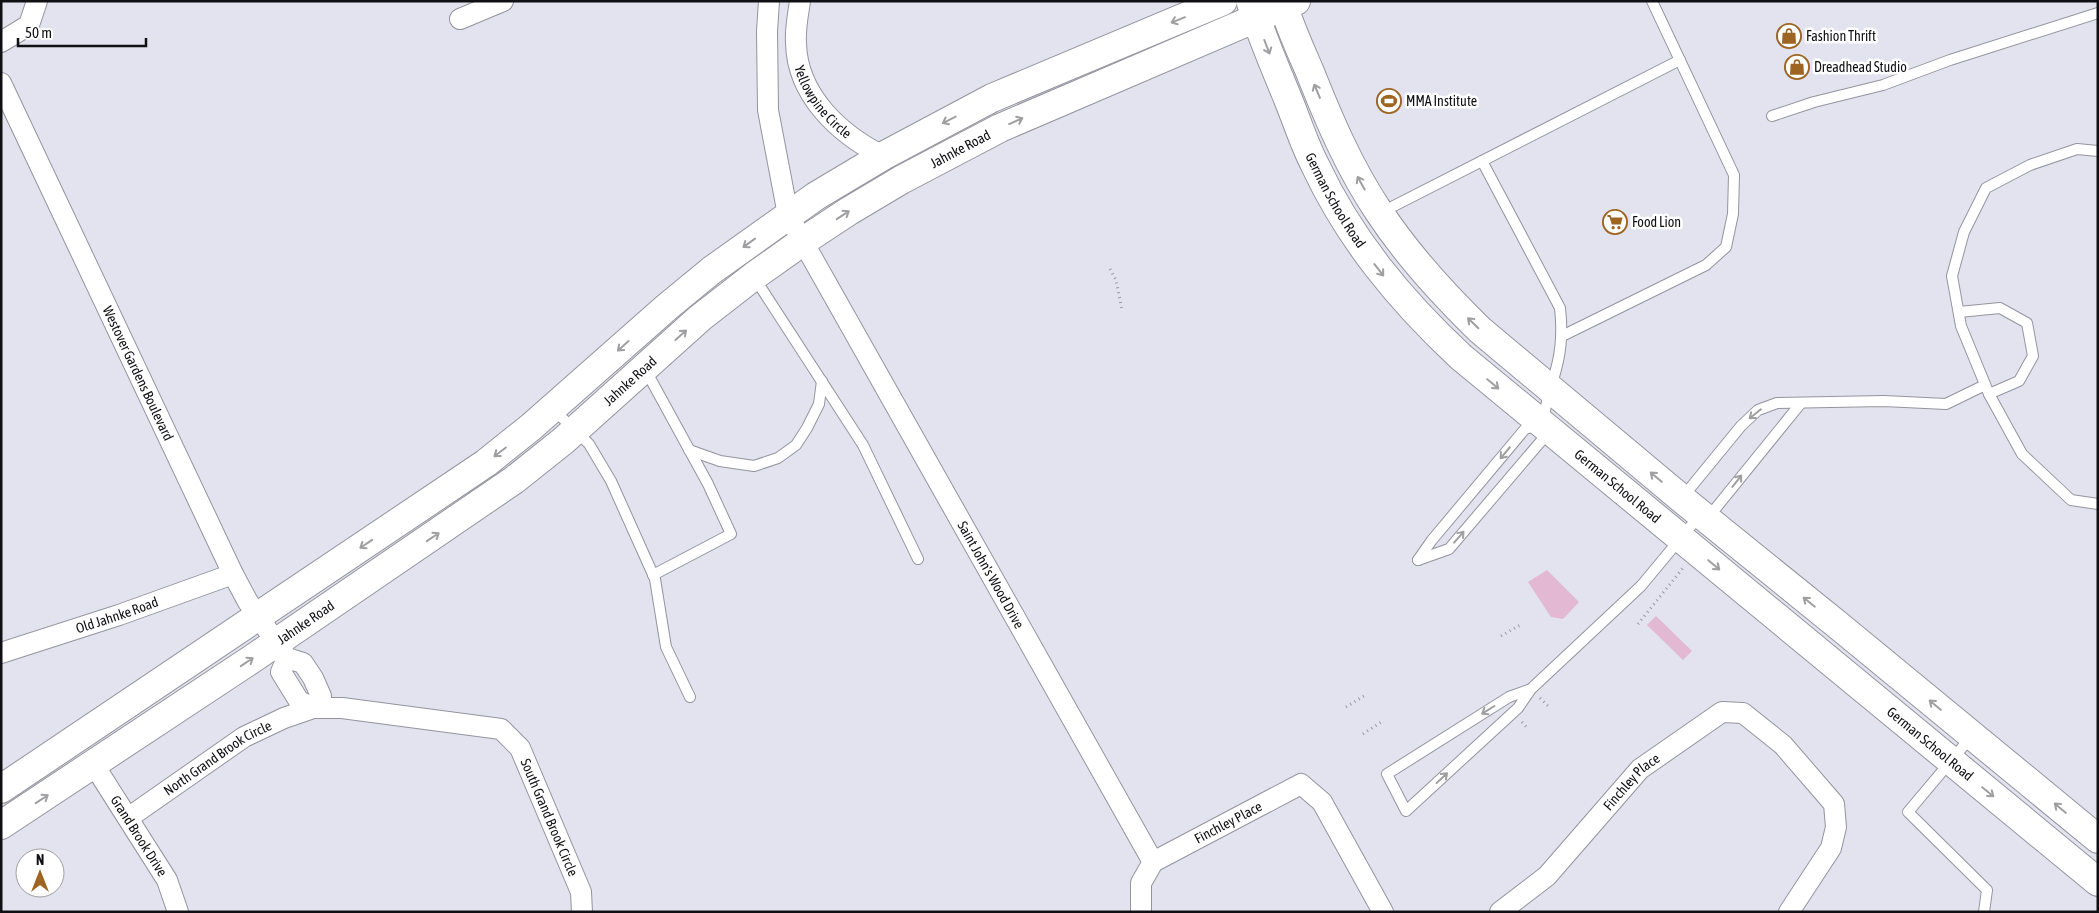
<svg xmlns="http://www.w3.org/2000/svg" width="2099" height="913" font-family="'Asap Condensed',sans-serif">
	<rect width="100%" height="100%" fill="#e2e3ef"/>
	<g fill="#e2b8d2">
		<path d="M1547 570 1579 602 1563 619 1551 617 1528 582Z"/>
		<path d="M1656 616 1692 651 1683 660 1647 625Z"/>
	</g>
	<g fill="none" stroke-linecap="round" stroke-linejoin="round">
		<defs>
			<g id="lane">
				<path d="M1772 116 1814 102 1883 85 1950 60 2098 13"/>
				<path d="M2098 151 2077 149 2030 165 1986 188 1964 232 1952 276 1961 326 1989 394 2022 454 2071 500 2098 504"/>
				<path d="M1380 213 1680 60"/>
				<path d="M754 277 863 445 918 559"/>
				<path d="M1959 312 2000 308 2027 323 2033 356 2019 381 1989 394"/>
				<path d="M1562 336 1706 265 1726 247 1733 214 1734 175 1652 1"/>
				<path d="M645 369 708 484 731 534 653 575"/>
				<path d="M553 409 589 444 611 481 655 579 666 647 690 697"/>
				<path d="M689 450 720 461 754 466 778 458 796 445 807 428 819 404 822 381"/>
				<path d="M1682 498 1741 426 1758 410 1777 403 1884 401 1946 404 1985 385"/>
				<path d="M1707 519 1801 403"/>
				<path d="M1418 560 1449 549 1542 440C1541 413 1552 388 1558 361 1562 343 1562 326 1560 308L1482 161"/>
				<path d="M1418 560 1432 540 1525 429 1538 425"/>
				<path d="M1531 689 1509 697 1387 774 1406 811 1518 708 1531 689 1641 586 1700 515"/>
				<path d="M1971 737 1908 812 1987 890 1984 912"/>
			</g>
			<g id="street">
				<path id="s1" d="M769 1 767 31 768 110 788 215 1153 862 1141 883V912"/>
				<path id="s2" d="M800 1C798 15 795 29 796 43 797 95 839 134 883 156"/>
				<path d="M460 19 503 1"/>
				<path d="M1 42 29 25 37 1"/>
				<path id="s3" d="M1 83 233 574 248 602 287 658"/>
				<path id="s4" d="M1 653 119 615 233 574"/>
				<path d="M287 658 303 663 313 678 321 696 313 708 299 701 281 672Z"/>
				<path id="s5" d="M94 765 167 880 178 912"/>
				<path id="s6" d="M128 818 244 737 284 718 313 708H342L501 729 520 748 581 892 582 912"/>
				<path id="s7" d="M1153 862 1301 784 1322 802 1383 912"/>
				<path id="s8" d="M1500 912 1547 876 1640 769 1722 712 1743 713 1783 745 1834 804 1836 827 1831 848 1789 912"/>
			</g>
			<g id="secondary">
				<path d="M1282 1C1289 25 1300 49 1310 72 1329 120 1350 169 1379 212 1408 256 1443 294 1480 330L1682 499 1839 626 2098 839"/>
				<path id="s9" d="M1251 3C1261 35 1275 67 1288 99 1297 121 1304 144 1315 165 1350 240 1401 301 1461 357L2098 882"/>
				<path d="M1 789 486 463 531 427 667 307 712 270 816 196 883 156 992 98 1223 1"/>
				<path id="s10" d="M1 825 252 659 514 480 563 441 700 318 754 276 802 242 849 211 901 180 1000 128 1296 1"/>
			</g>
		</defs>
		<use href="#lane" stroke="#93949f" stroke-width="12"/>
		<use href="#street" stroke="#93949f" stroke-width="22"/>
		<use href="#secondary" stroke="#93949f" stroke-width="30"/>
		<g stroke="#9798a1" stroke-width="3" stroke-dasharray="1 4" stroke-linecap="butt">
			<path d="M1110 269 1116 280 1122 310"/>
			<path d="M1638 624 1683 568"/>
			<path d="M1501 636 1522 624"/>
			<path d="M1540 698 1550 708"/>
			<path d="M1346 707 1367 694"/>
			<path d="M1522 722 1528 729"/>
			<path d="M1363 734 1383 721"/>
		</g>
		<use href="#lane" stroke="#fff" stroke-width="10"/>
		<use href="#street" stroke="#fff" stroke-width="20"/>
		<use href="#secondary" stroke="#fff" stroke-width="28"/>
	</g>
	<defs><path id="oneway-shaft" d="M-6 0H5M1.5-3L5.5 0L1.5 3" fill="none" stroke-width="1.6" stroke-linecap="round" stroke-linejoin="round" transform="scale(1.25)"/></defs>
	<g stroke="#9f9fa1">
		<use href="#oneway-shaft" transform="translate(1178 20) rotate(158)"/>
		<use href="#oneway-shaft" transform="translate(1267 47) rotate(69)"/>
		<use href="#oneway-shaft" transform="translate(1317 91) rotate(-113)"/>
		<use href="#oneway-shaft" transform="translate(949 120) rotate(153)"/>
		<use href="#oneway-shaft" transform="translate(1016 121) rotate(-24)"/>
		<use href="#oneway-shaft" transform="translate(1361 183) rotate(-119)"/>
		<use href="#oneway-shaft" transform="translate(843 215) rotate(-33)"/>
		<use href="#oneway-shaft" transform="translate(749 243) rotate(144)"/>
		<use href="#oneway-shaft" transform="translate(1379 270) rotate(52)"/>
		<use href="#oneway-shaft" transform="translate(1473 323) rotate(-136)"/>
		<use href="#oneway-shaft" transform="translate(681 335) rotate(-42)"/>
		<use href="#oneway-shaft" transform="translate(623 346) rotate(138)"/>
		<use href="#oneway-shaft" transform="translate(1493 384) rotate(40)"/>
		<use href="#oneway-shaft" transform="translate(1755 414) rotate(141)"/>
		<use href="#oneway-shaft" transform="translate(500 452) rotate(143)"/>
		<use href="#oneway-shaft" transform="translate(1505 453) rotate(130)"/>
		<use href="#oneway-shaft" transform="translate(1656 477) rotate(-140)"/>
		<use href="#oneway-shaft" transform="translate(1737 481) rotate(-52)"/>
		<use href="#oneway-shaft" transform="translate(433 537) rotate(-34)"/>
		<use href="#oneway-shaft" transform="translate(1459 537) rotate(-49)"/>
		<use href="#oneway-shaft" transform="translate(366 544) rotate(146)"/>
		<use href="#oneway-shaft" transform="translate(1714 565) rotate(40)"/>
		<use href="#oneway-shaft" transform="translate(1809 602) rotate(-141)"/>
		<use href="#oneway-shaft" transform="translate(247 662) rotate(-34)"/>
		<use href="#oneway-shaft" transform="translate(1935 705) rotate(-140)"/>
		<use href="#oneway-shaft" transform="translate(1488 710) rotate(148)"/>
		<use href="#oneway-shaft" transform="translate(1442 778) rotate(-43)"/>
		<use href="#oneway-shaft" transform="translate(1988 792) rotate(39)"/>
		<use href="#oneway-shaft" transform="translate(42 799) rotate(-33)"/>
		<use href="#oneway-shaft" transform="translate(2060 808) rotate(-140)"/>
	</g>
	<defs>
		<symbol id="shop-ring" viewBox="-11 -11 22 22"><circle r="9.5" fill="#fff" stroke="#9d6521" stroke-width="1.5"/><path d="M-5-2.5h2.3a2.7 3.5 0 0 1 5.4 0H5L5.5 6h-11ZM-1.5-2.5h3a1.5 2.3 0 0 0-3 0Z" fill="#9d6521"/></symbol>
		<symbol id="stadium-ring" viewBox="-11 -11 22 22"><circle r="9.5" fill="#fff" stroke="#9d6521" stroke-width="1.5"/><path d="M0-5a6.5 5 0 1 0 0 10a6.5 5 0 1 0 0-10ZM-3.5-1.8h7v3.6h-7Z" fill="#9d6521"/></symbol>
		<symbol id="supermarket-ring" viewBox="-11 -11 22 22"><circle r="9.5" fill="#fff" stroke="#9d6521" stroke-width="1.5"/><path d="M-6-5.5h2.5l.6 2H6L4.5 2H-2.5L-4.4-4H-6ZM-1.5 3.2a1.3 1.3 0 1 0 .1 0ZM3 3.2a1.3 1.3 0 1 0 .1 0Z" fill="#9d6521"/></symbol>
	</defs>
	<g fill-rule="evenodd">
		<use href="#shop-ring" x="1775" y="22" width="28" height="28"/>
		<use href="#shop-ring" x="1783" y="53" width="28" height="28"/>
		<use href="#stadium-ring" x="1375" y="87" width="28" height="28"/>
		<use href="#supermarket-ring" x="1601" y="208" width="28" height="28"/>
	</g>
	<g text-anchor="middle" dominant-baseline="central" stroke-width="5" stroke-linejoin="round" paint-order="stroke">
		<g font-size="14" fill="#101014" stroke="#fff" text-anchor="start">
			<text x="1806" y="36">Fashion Thrift</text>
			<text x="1814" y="67">Dreadhead Studio</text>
			<text x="1406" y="101">MMA Institute</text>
			<text x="1632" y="222">Food Lion</text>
		</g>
		<g font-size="14" fill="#101014" stroke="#fff">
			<text stroke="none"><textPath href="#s2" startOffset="109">Yellowpine Circle</textPath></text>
			<text stroke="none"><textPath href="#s10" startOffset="1176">Jahnke Road</textPath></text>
			<text stroke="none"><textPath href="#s9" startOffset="215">German School Road</textPath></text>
			<text stroke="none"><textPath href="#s3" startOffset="321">Westover Gardens Boulevard</textPath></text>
			<text stroke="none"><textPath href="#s10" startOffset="771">Jahnke Road</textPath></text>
			<text stroke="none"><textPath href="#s9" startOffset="620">German School Road</textPath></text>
			<text stroke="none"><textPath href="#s1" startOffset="629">Saint John's Wood Drive</textPath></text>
			<text stroke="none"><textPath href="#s4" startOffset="122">Old Jahnke Road</textPath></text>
			<text stroke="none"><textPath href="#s10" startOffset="366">Jahnke Road</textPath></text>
			<text stroke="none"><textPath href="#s9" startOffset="1025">German School Road</textPath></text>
			<text stroke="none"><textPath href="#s6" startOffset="108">North Grand Brook Circle</textPath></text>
			<text stroke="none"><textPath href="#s8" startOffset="186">Finchley Place</textPath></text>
			<text stroke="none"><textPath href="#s6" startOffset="508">South Grand Brook Circle</textPath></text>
			<text stroke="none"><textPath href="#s7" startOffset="85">Finchley Place</textPath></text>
			<text stroke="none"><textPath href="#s5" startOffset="84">Grand Brook Drive</textPath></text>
		</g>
	</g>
	<rect width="2099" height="913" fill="none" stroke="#101014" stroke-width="5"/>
	<g transform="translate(40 873)"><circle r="24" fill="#ffffff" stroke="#9f9fa1"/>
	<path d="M0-4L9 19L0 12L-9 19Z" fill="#9d6521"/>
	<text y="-8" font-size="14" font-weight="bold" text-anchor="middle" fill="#101014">N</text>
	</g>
	<path d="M18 38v8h128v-8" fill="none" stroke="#101014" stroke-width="2.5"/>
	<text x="25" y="38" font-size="15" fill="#101014" stroke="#ffffff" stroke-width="4" paint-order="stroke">50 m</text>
</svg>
